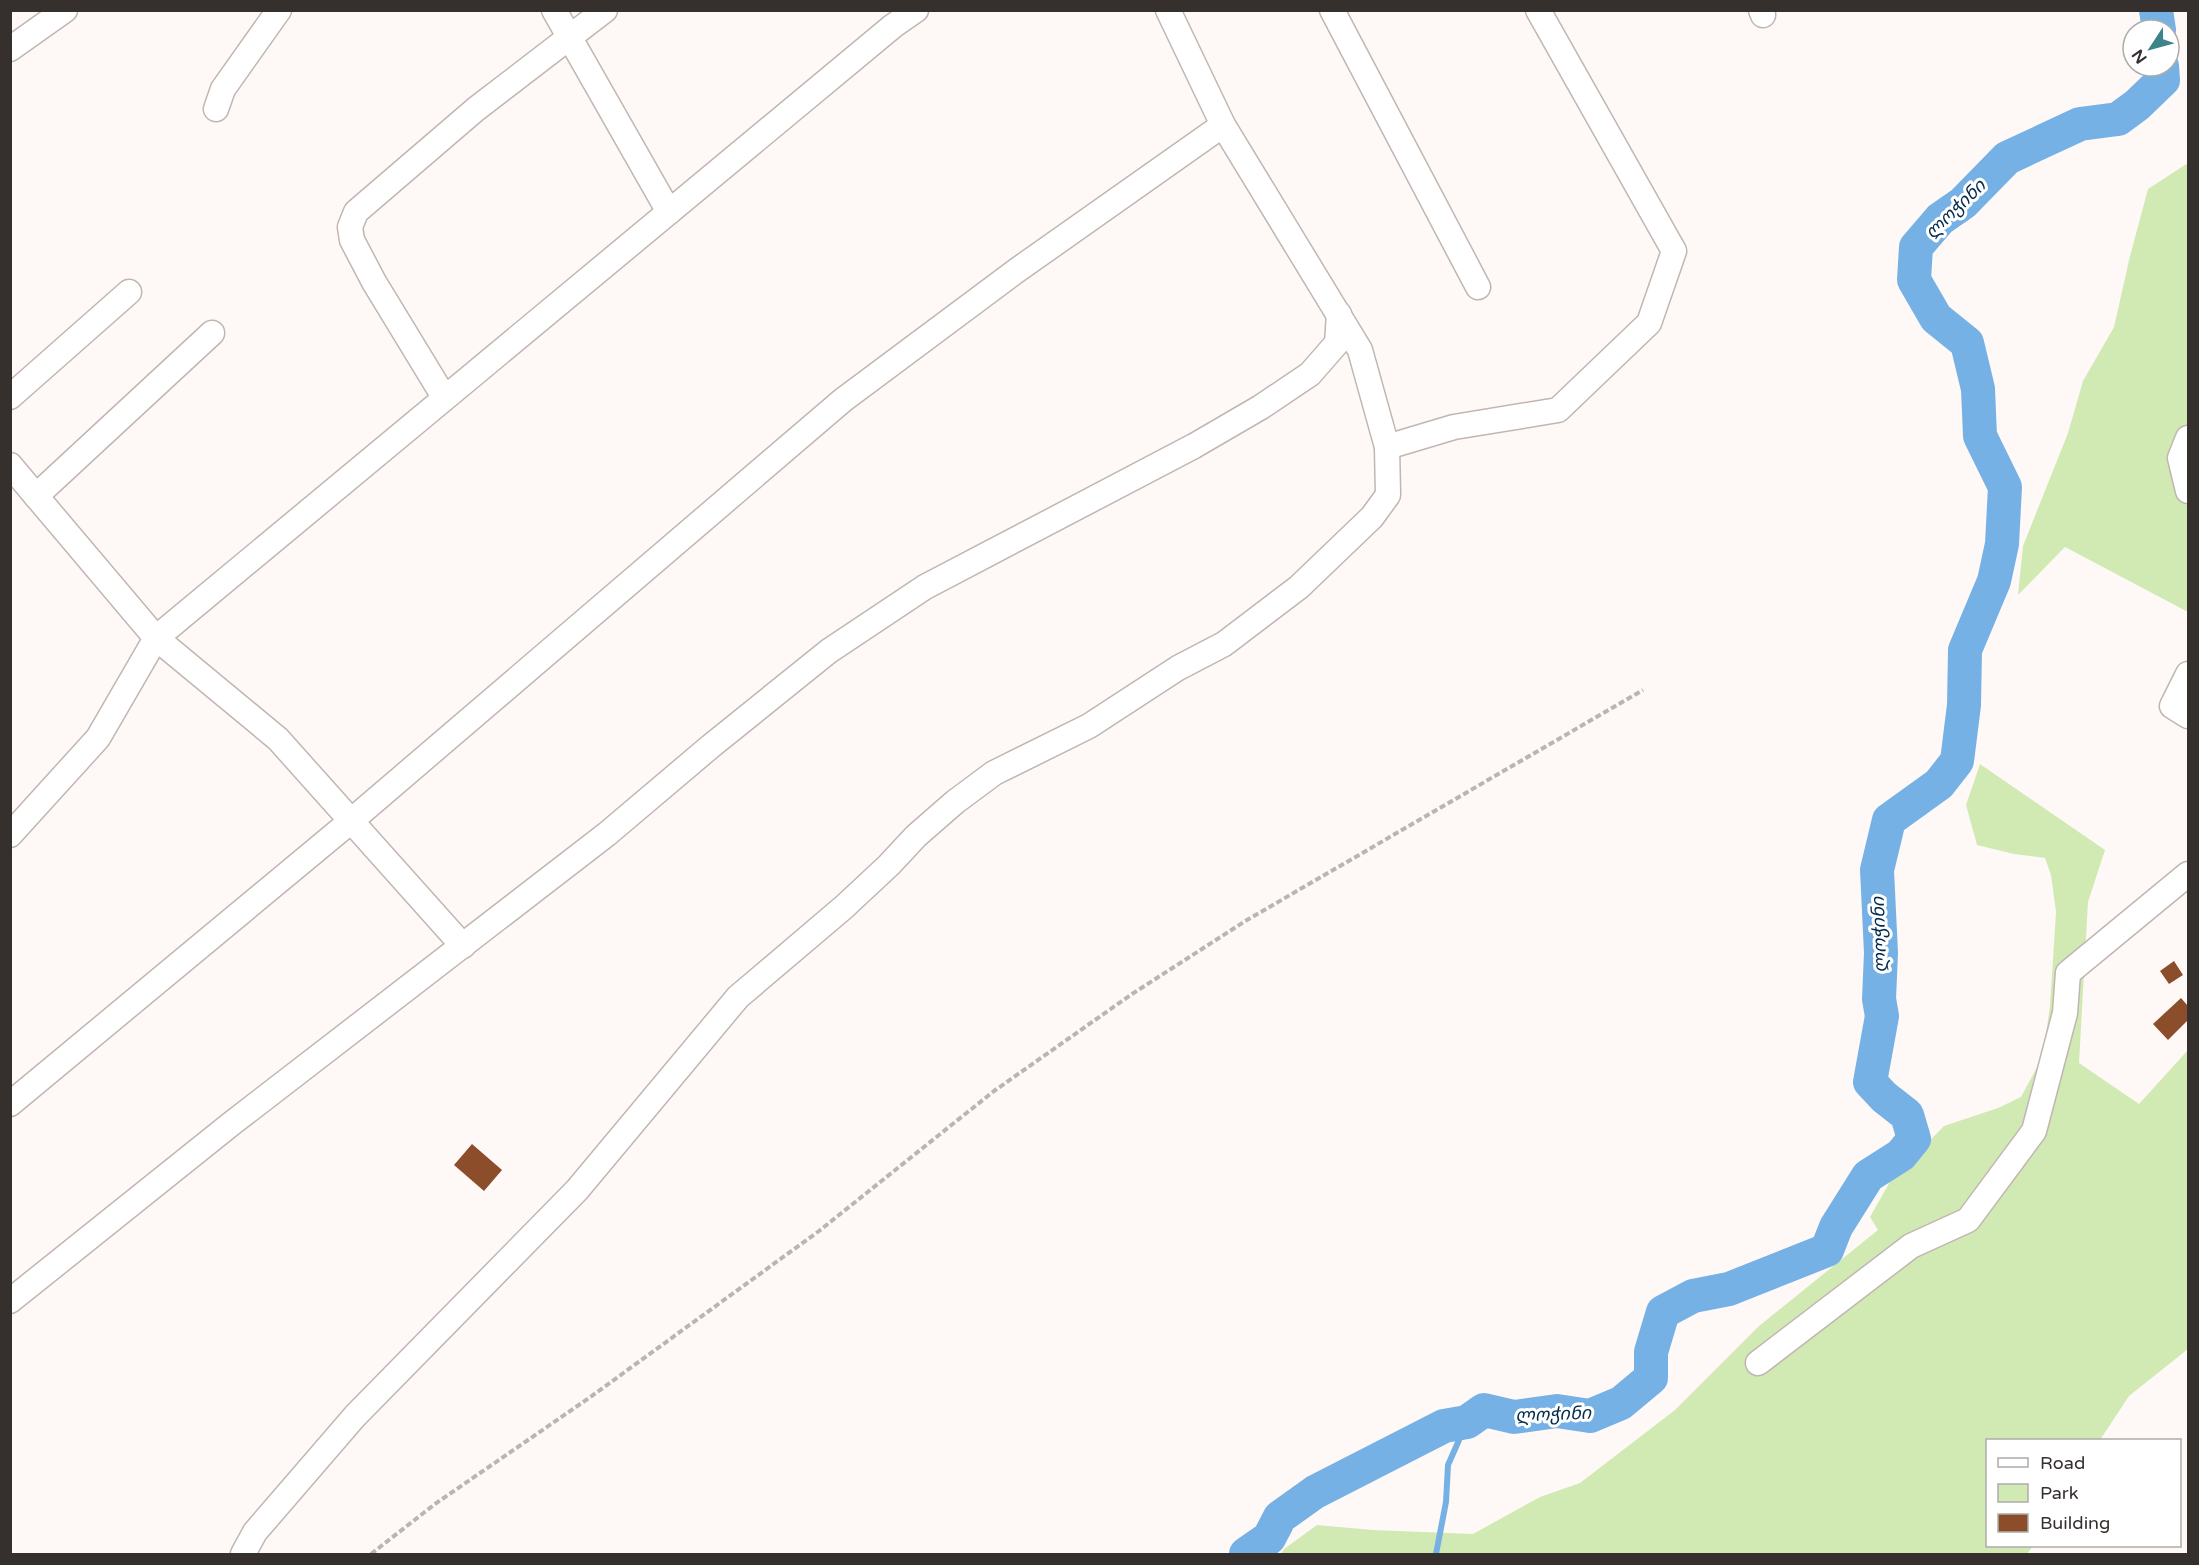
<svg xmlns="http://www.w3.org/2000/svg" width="2199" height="1565" font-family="'Varela Round','Noto Sans Georgian',sans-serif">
	<rect width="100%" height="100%" fill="#fef9f7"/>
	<g fill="#d1eab4">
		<path d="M2188 163V612L2065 547 2018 595 2023 546 2068 433 2083 381 2114 327 2130 256 2148 189Z"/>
		<path d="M1980 764 2105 850 2088 902 2079 1063 2139 1104 2188 1050V1349L2129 1396 2100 1440H1988V1546H2033L2027 1554H1281L1284 1549 1317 1525 1373 1530 1473 1534 1540 1497 1580 1483 1675 1410 1759 1326 1878 1230 1870 1217 1891 1180 1944 1126 1998 1108 2021 1097 2043 1056 2050 1006 2056 912 2051 875 2045 858 2014 854 1977 845 1966 805Z"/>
	</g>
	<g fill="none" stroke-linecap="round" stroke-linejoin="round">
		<path stroke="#76b1e6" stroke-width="6" d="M1436 1554 1446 1502 1448 1465 1467 1422"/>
		<g stroke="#76b1e6" stroke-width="34">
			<path d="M2156 10 2159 30"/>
			<path d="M1246 1554 1269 1538 1280 1517 1315 1492 1444 1426 1467 1422 1484 1410 1514 1417 1557 1411 1590 1416 1621 1403 1651 1378V1352L1663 1312 1693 1296 1729 1289 1827 1250 1836 1227 1868 1176 1901 1155 1914 1139 1907 1115 1884 1097 1870 1082 1882 1016 1879 999 1881 953 1877 870 1889 820 1939 784 1957 761 1964 705 1965 650 1994 581 2002 544 2005 487 1980 436 1978 389 1967 343 1936 318 1914 280 1916 247 1940 219 1963 203 2007 158 2080 124 2118 119 2137 105 2163 80 2162 66"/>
		</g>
	</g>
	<g fill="#8c4d2a">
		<path d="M2174 961 2183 975 2169 984 2160 971Z"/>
		<path d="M2181 998 2188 1006V1020L2168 1040 2153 1024Z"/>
		<path d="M472 1144 502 1170 484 1191 454 1165Z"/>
	</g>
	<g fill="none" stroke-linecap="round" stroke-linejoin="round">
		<defs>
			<g id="minor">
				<path d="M554 10 669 212"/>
				<path d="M1332 10 1478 287"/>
				<path d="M1761 10 1763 15"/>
				<path d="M10 49 65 10"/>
				<path d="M216 109 223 89 279 10"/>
				<path d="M10 397 129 292"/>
				<path d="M444 397 374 282 352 240 350 227 356 212 476 109 605 10"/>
				<path d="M2188 438 2180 458 2188 491"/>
				<path d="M1387 447 1454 427 1558 410 1649 323 1674 251 1538 10"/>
				<path d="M10 465 36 496 212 333"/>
				<path d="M36 496 156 638 278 739 463 946"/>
				<path d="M2188 674 2172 706 2188 716"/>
				<path d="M10 835 98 738 156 638 893 26 916 10"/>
				<path d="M10 1104 351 821 843 400 1016 271 1223 125"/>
				<path d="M10 1301 231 1124 607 834 711 746 829 651 925 587 1194 446 1261 407 1310 374 1337 343 1339 314"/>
				<path d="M1758 1363 1911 1246 1968 1220 2034 1131 2065 1013 2068 973 2188 874"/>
				<path d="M243 1554 255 1532 355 1416 577 1190 738 997 844 907 889 865 916 836 955 802 994 773 1089 726 1178 668 1224 644 1299 587 1372 517 1388 495 1387 447 1360 350 1223 125 1168 10"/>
			</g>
		</defs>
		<use href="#minor" stroke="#c1b6b1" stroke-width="27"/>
		<path stroke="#bab5b3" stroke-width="4" stroke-dasharray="6 3" stroke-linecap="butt" d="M371 1554 435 1504 589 1398 819 1231 994 1091 1132 994 1247 920 1643 690"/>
		<use href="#minor" stroke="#fff" stroke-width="24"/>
	</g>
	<g text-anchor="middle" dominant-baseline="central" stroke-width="6" stroke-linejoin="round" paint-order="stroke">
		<g font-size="18" font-style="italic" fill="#002b4c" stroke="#fff">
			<text transform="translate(1955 209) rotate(-44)">ლოჭინი</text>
			<text transform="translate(1879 935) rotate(-92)">ლოჭინი</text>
			<text transform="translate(1553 1414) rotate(-2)">ლოჭინი</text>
		</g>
	</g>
	<rect width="2199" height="1565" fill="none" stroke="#35302e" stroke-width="24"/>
	<rect x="1986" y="1439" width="195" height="108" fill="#ffffff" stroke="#aeacab" stroke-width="1.5"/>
	<rect x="1998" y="1458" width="30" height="9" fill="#ffffff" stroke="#aeacab" stroke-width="1.5"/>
	<text x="2040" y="1469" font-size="18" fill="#35302e">Road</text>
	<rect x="1998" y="1484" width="30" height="18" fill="#d1eab4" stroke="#aeacab" stroke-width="1.5"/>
	<text x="2040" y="1499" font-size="18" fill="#35302e">Park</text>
	<rect x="1998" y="1514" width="30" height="18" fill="#8c4d2a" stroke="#aeacab" stroke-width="1.5"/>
	<text x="2040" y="1529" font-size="18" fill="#35302e">Building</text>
	<g transform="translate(2151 48) rotate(234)"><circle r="28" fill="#ffffff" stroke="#aeacab" stroke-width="1.5"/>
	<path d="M0-4.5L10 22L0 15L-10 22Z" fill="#3c8489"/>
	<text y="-9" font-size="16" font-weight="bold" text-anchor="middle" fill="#35302e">N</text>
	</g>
</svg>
